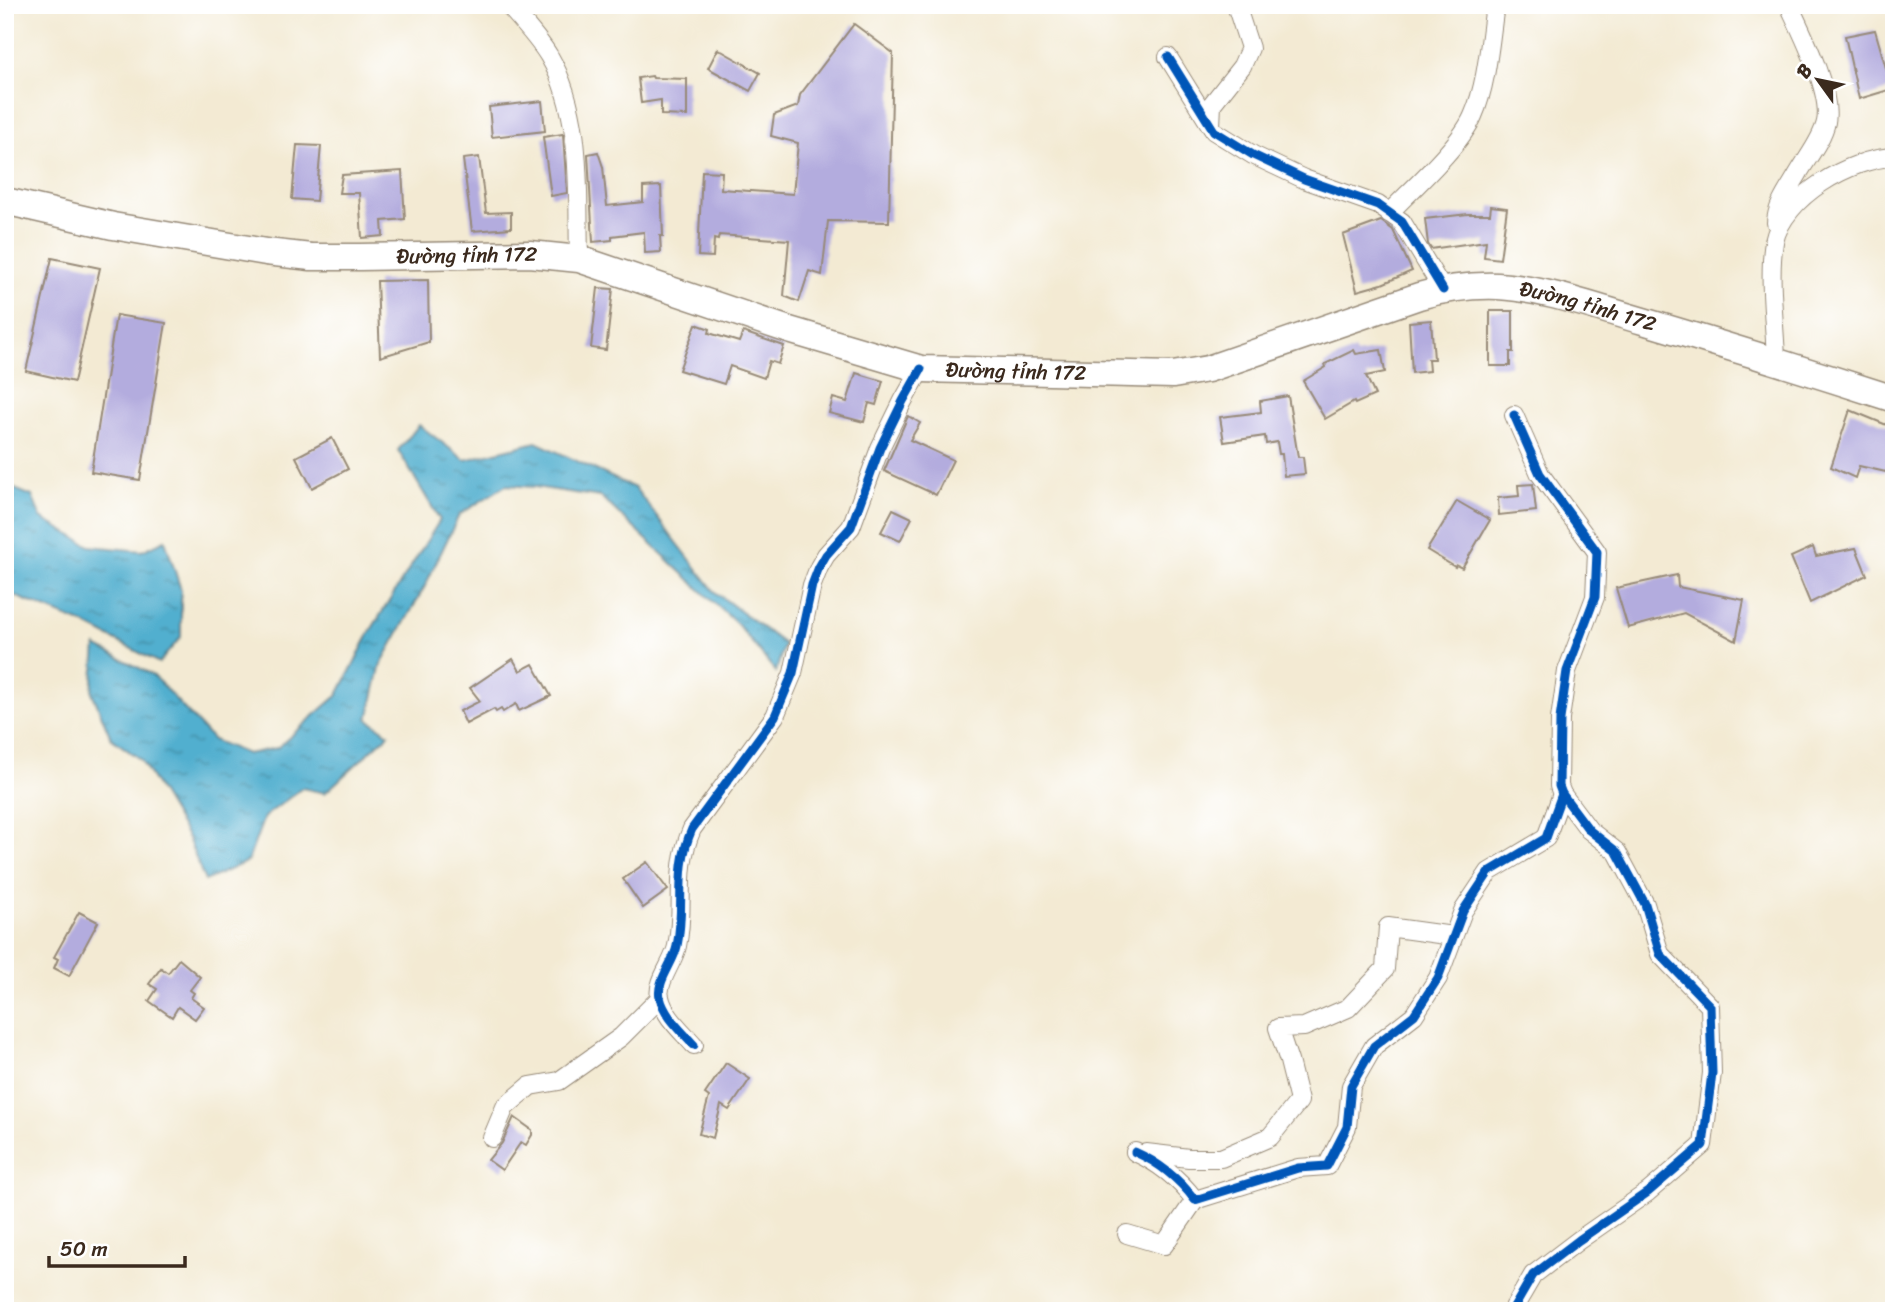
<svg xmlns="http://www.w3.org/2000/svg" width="1899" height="1316" font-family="Sriracha,sans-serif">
	<defs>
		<pattern id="water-ripples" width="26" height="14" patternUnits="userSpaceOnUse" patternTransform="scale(1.75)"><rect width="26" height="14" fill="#51afcf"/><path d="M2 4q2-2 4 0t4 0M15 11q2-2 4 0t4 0" fill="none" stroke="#448fa7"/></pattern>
	</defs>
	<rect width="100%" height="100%" fill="#fff"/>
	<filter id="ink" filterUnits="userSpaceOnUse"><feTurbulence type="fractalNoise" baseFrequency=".0143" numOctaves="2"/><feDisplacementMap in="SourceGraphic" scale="14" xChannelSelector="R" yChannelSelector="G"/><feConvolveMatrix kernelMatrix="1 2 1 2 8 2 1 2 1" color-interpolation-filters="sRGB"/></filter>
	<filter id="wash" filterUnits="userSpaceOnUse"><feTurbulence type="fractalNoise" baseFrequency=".00686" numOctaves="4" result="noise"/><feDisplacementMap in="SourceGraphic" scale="28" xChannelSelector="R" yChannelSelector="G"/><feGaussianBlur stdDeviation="1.57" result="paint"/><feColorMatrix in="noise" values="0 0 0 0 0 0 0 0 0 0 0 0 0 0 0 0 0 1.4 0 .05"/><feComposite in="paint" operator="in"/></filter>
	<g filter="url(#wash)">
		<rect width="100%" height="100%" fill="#f3ead3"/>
		<g fill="url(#water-ripples)" stroke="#466c76" stroke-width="2">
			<path d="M419 425 465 460 536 442 635 488 715 592 784 644 776 672 738 625 601 497 535 487 506 485 459 515 425 586 381 664 368 719 389 734 325 793 302 788 264 817 248 861 205 881 188 838 141 760 111 738 92 692 96 646 153 675 213 740 247 754 277 748 338 695 371 630 440 520 398 450Z"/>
			<path d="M5 485 32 496 41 518 90 546 142 551 165 540 181 590V637L159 663 84 624 5 592Z"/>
		</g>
		<g id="blocks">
			<g fill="#b3acde">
				<path d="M854 24 893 53 889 222 828 221 822 275 809 271 799 302 784 296 789 240 719 235 718 240 714 239 713 257 698 256 702 171 722 172 721 189 793 194 798 143 771 136 774 115 798 106 800 95Z"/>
				<path d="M1875 30 1892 89 1859 99 1845 36Z"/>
				<path d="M718 49 760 73 750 91 708 68Z"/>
				<path d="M652 76 653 78 687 79V116L661 115V100L641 103 638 78Z"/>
				<path d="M542 101 545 131 492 137 489 107Z"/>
				<path d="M563 134 567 193 551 196 543 137Z"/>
				<path d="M297 145 321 146 316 201 292 199Z"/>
				<path d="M598 152 603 167 607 206 643 202V187L661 186 663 236H660L661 252 645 253 644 232 612 236V240L593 242 588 154Z"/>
				<path d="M479 157 486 213 511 212V228L472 231 463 159Z"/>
				<path d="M402 171 405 219 382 221 383 236 362 238 359 193H339L342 175Z"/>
				<path d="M1491 206 1507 208 1500 259 1484 257 1486 241 1431 249 1428 244 1425 219 1468 214H1490Z"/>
				<path d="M1381 221 1393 230 1412 271 1382 284 1357 291 1343 235Z"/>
				<path d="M52 258 100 268 74 382 26 371Z"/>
				<path d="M428 280 429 342 380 357 377 281Z"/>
				<path d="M598 288 613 289 606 350 591 348Z"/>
				<path d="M1490 311H1513V352H1510V366H1490Z"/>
				<path d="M116 315 166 323 140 480 91 472Z"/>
				<path d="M1431 320 1434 359H1428L1429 371 1412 373 1409 322Z"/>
				<path d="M696 324 710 329 709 333 739 342 743 332 784 346 778 364 769 361 764 378 730 366 724 384 679 370Z"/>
				<path d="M1354 350 1356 354 1381 350 1385 372 1366 376 1375 395 1355 404 1354 402 1325 419 1303 381 1326 367 1325 364Z"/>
				<path d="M856 373 883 381 876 405 869 403 864 422 829 413 833 398 847 402Z"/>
				<path d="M1288 396 1298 457H1303L1305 474 1284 476 1282 454H1279L1277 442 1266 444 1265 436 1224 442 1220 417 1261 412 1260 401Z"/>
				<path d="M1850 410 1894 428V454L1886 472 1859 466 1855 478 1831 467Z"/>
				<path d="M908 416 920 423 910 440 953 460 936 495 884 471Z"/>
				<path d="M332 438 348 469 312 488 296 457Z"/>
				<path d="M1533 484 1536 511 1499 515 1498 498 1519 496 1518 485Z"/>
				<path d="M1457 501 1490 520 1462 568 1456 565 1455 567 1427 550Z"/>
				<path d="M893 509 912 518 900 541 881 532Z"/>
				<path d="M1813 547 1816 556 1856 548 1867 575 1810 603 1791 557Z"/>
				<path d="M1677 575 1678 587 1744 600 1736 641 1684 613 1628 628 1616 588Z"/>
				<path d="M513 659 520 671 533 664 551 696 519 711 516 704 503 712 501 709 496 712 494 709 466 724 460 711 480 701 470 688Z"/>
				<path d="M647 862 668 890 643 908 623 879Z"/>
				<path d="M79 912 98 922 69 976 54 968 58 959 54 957Z"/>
				<path d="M179 959 200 977 190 990 194 993 191 998 204 1007 195 1019 178 1007 172 1017 149 1001 157 989 149 984 161 968 168 973Z"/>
				<path d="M726 1063 750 1079 729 1110 721 1105 713 1138 699 1134 709 1097 705 1094Z"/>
				<path d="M514 1117 532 1130V1135L526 1145 521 1142 502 1170 488 1160 502 1143Z"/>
			</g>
		</g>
	</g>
	<g filter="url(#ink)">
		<use href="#blocks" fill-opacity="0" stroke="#978a78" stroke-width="2"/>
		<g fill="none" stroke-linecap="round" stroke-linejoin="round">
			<defs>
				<g id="minor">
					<path d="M508 5C522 21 538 38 549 56 584 116 577 192 579 259"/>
					<path d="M1168 57 1214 131 1253 155 1304 179 1378 205 1402 222 1443 290"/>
					<path d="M1211 126 1212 104 1242 66 1250 48 1236 5"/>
					<path d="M1389 213C1413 188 1460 146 1473 116 1487 85 1490 39 1495 5"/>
					<path d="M1776 223C1776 206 1790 188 1798 174 1807 158 1822 140 1826 122 1832 92 1802 33 1789 5"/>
					<path d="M1776 360C1775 325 1768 276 1774 242 1783 197 1851 158 1894 157"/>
					<path d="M694 1045C682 1031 664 1016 660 997 656 982 674 962 677 946 686 904 673 872 692 829L775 716 793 673 812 585 819 567 826 555 851 527 880 448 903 401 921 369"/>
					<path d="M492 1138 505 1107 530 1086 559 1081 621 1037 660 998"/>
					<path d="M1135 1152C1160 1163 1179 1179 1195 1200L1298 1168 1327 1166 1347 1127 1351 1086 1374 1046 1414 1015 1438 978 1463 911 1489 872 1546 838 1562 794"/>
					<path d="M1146 1153 1189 1158H1221L1270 1137 1299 1101 1289 1061 1278 1028 1304 1027 1348 1008 1385 969 1388 927 1453 936"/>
					<path d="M1127 1234 1164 1245 1195 1200"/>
					<path d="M1512 1311 1533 1275 1579 1240 1648 1192 1703 1145 1712 1073 1710 1006 1660 954 1645 904 1617 852 1589 830 1562 794 1559 786 1560 719 1567 671 1595 597 1597 552 1540 474 1514 415"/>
				</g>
				<g id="secondary">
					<path id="s1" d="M5 201 113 226 266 252 311 257H360L530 254 579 259 789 330 921 369 1173 375 1208 369 1419 296C1444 289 1471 285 1498 286 1547 289 1597 308 1643 321 1727 346 1811 372 1894 399"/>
				</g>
			</defs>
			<use href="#minor" stroke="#978a78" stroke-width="20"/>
			<use href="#secondary" stroke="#978a78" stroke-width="29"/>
			<use href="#minor" stroke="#fff" stroke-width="18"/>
			<use href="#secondary" stroke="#fff" stroke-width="26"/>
			<defs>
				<g id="cycleway">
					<path d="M1168 57 1214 131 1253 155 1304 179 1378 205 1402 222 1443 290"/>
					<path d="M694 1045C682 1031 664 1016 660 997 656 982 674 962 677 946 686 904 673 872 692 829L775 716 793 673 812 585 819 567 826 555 851 527 880 448 903 401 921 369"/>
					<path d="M1135 1152C1160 1163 1179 1179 1195 1200L1298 1168 1327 1166 1347 1127 1351 1086 1374 1046 1414 1015 1438 978 1463 911 1489 872 1546 838 1562 794"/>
					<path d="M1512 1311 1533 1275 1579 1240 1648 1192 1703 1145 1712 1073 1710 1006 1660 954 1645 904 1617 852 1589 830 1562 794 1559 786 1560 719 1567 671 1595 597 1597 552 1540 474 1514 415"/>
				</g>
			</defs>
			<use href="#cycleway" stroke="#fff" stroke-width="13"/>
			<use href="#cycleway" stroke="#0057b8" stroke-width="9"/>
		</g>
	</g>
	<g text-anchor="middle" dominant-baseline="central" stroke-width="6" stroke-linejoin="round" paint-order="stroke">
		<g font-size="21" fill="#3b2a1e" stroke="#fff">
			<text stroke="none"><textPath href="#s1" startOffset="467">Đường tỉnh 172</textPath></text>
			<text stroke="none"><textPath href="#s1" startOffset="1622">Đường tỉnh 172</textPath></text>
			<text stroke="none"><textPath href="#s1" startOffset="1034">Đường tỉnh 172</textPath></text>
		</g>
	</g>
	<rect width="1899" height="1316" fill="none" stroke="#fff" stroke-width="28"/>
	<g transform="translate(1818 80) rotate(303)" stroke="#ffffff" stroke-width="5" paint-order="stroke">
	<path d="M0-5L12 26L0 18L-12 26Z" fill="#3b2a1e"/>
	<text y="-10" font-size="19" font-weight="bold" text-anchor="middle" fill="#3b2a1e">B</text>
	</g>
	<path d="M49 1256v10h136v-10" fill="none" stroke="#3b2a1e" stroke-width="3.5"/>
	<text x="60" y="1256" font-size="21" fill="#3b2a1e" stroke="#ffffff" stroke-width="5" paint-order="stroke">50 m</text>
</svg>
